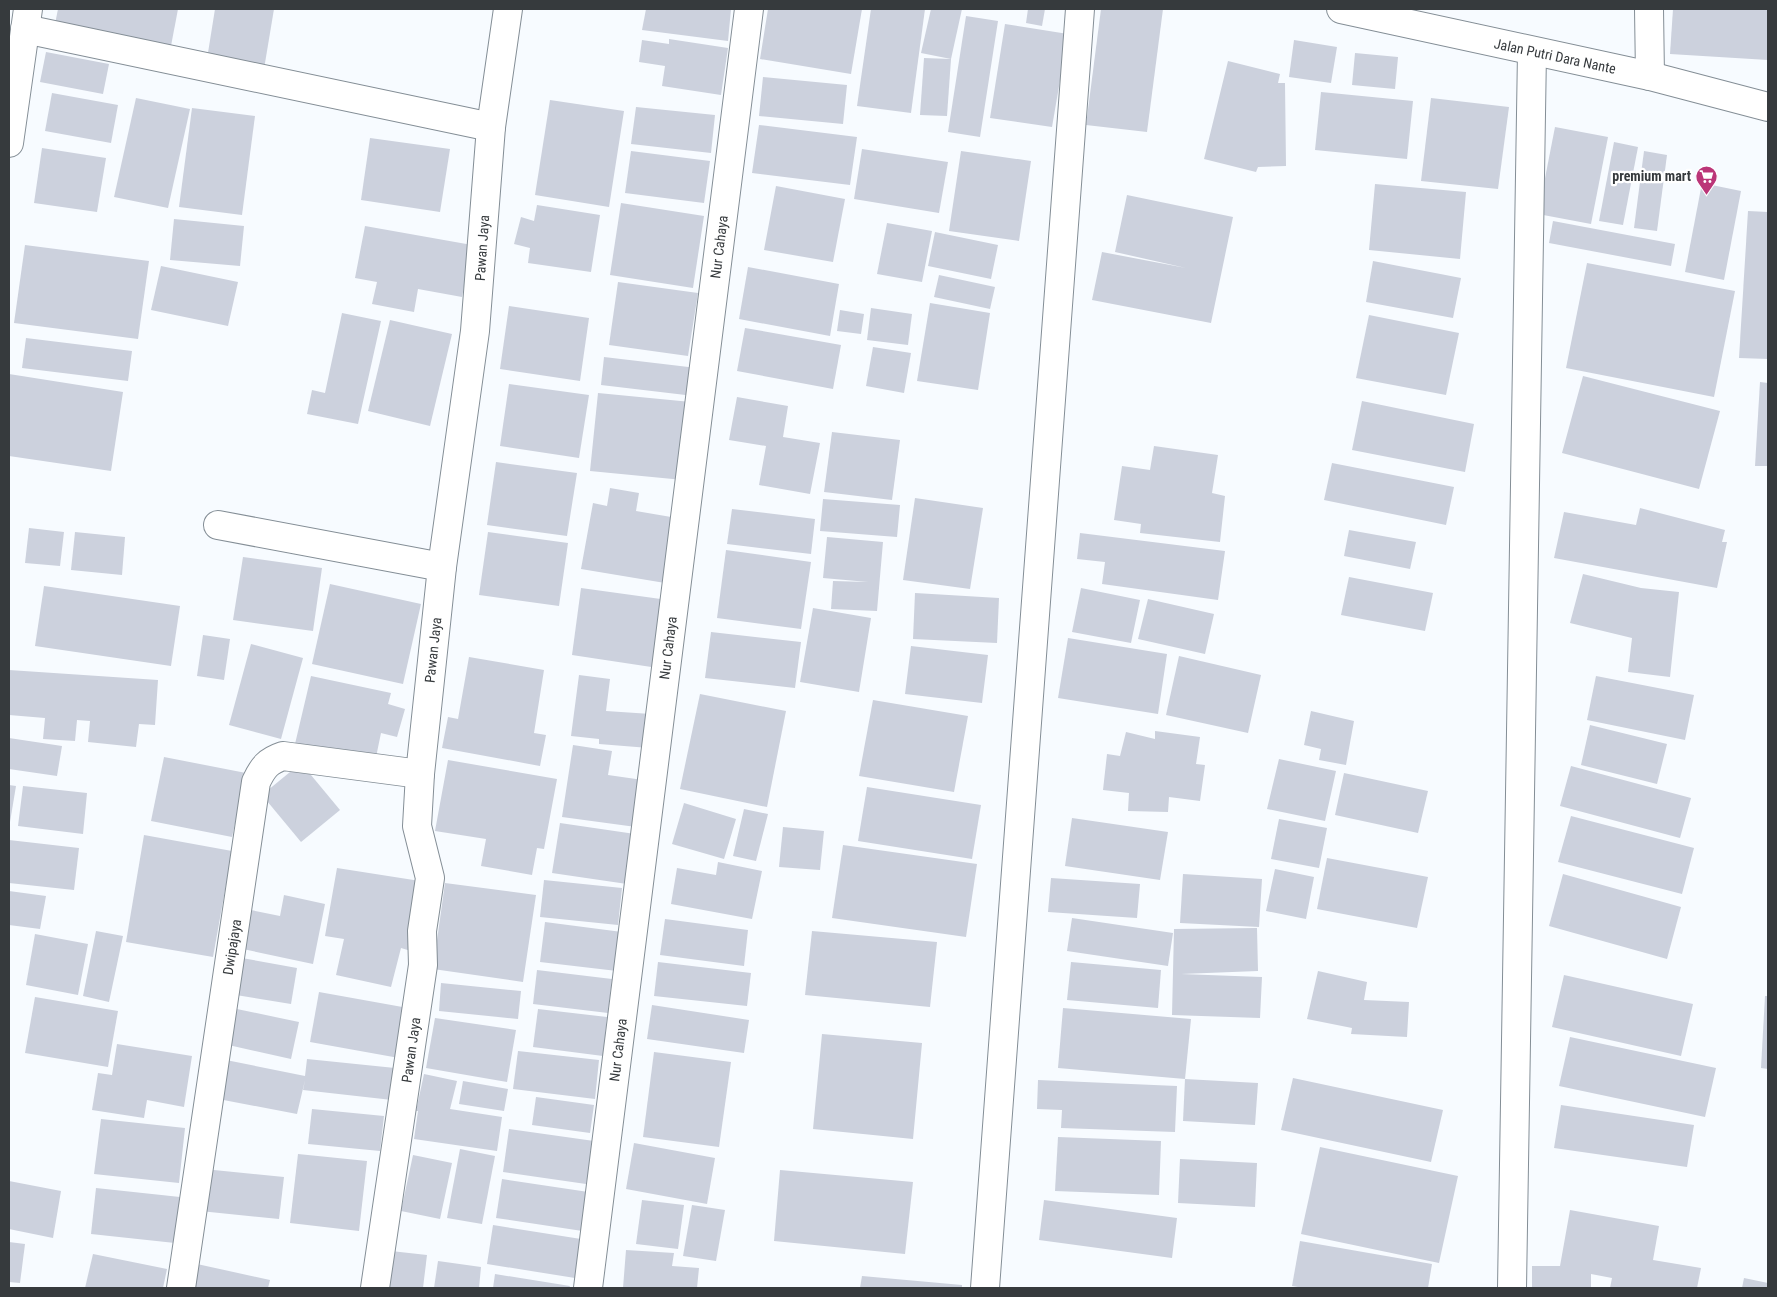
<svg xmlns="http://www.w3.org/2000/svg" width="1777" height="1297" font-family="'Roboto Condensed',sans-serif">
	<rect width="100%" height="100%" fill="#f7fbff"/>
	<g fill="#ccd1dd">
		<path d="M58 9H178L171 46 55 24Z"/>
		<path d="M215 9H274L264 69 207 59Z"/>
		<path d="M646 9H731L728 41 642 30Z"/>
		<path d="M768 9H862L851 74 760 59Z"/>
		<path d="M871 9H925L911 113 857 106Z"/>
		<path d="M931 9H962L951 59 921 53Z"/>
		<path d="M1028 9H1045L1042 26 1026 23Z"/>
		<path d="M1101 9H1163L1147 132 1086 125Z"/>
		<path d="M1673 9H1768V60L1670 54Z"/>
		<path d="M966 16 998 21 980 137 948 132Z"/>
		<path d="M1005 24 1068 34 1052 127 990 118Z"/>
		<path d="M669 39 728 48 721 95 662 86 665 66 639 62 642 40 669 44Z"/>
		<path d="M1294 40 1337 47 1331 83 1289 77Z"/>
		<path d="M46 52 109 64 103 94 40 82Z"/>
		<path d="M1355 53 1398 57 1395 89 1352 85Z"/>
		<path d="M924 58 951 59 947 116 920 115Z"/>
		<path d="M1228 61 1280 74 1278 83H1285L1286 166 1258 167 1256 172 1204 159Z"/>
		<path d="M763 77 847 85 843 124 759 116Z"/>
		<path d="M1321 92 1413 101 1407 159 1315 150Z"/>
		<path d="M52 93 118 105 111 143 45 131Z"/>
		<path d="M136 98 190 109 168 208 114 197Z"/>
		<path d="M1431 98 1509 107 1498 189 1421 181Z"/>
		<path d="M550 100 624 111 609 207 535 195Z"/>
		<path d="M636 107 715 115 711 153 631 144Z"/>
		<path d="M192 108 255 116 242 215 179 207Z"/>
		<path d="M759 125 857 137 850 185 752 173Z"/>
		<path d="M1555 127 1608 137 1591 224 1538 214Z"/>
		<path d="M370 138 450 149 440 212 361 200Z"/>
		<path d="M1614 142 1638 147 1623 225 1599 221Z"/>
		<path d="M42 148 106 158 97 212 34 203Z"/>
		<path d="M862 149 948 162 939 213 854 199Z"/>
		<path d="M631 151 710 161 704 203 625 193Z"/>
		<path d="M961 151 1031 161 1019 241 949 231Z"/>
		<path d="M1644 151 1667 155 1657 231 1634 228Z"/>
		<path d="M1702 183 1741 191 1724 280 1685 272Z"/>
		<path d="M1375 184 1466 192 1460 259 1369 250Z"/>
		<path d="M776 186 845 199 833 262 764 250Z"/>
		<path d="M1127 195 1233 217 1211 323 1092 300 1102 252 1186 268 1115 252Z"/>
		<path d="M621 203 704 216 693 288 610 275Z"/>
		<path d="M537 205 600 215 591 272 528 263 530 248 514 244 521 217 534 221Z"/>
		<path d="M1748 211 1768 212V359L1739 358Z"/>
		<path d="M174 219 244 226 240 266 170 260Z"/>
		<path d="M1553 221 1675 244 1671 266 1549 243Z"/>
		<path d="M887 223 932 231 922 282 877 274Z"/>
		<path d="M365 226 472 245 462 297 418 289 414 312 372 304 377 282 355 278Z"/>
		<path d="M935 232 998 245 991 279 928 266Z"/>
		<path d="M25 245 149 261 138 339 14 323Z"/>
		<path d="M1373 261 1461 278 1453 318 1366 302Z"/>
		<path d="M1587 263 1735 291 1714 397 1566 368Z"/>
		<path d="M161 266 238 282 228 326 151 310Z"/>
		<path d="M748 267 839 284 830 336 739 319Z"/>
		<path d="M939 275 995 287 990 309 934 297Z"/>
		<path d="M618 282 698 293 688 356 609 345Z"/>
		<path d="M930 303 990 313 978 390 917 381Z"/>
		<path d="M509 306 589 318 580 381 500 369Z"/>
		<path d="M871 308 912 314 908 345 867 340Z"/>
		<path d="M840 310 864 314 861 334 837 331Z"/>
		<path d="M342 313 381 321 358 424 307 414 312 390 325 393Z"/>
		<path d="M1369 315 1459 333 1446 395 1356 378Z"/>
		<path d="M390 320 452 334 430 426 368 411Z"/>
		<path d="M745 328 841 345 833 389 737 371Z"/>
		<path d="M26 338 132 351 128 381 22 368Z"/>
		<path d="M873 347 911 353 904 393 866 386Z"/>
		<path d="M604 357 697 368 694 396 601 385Z"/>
		<path d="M9 374 123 392 111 471 9 456Z"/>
		<path d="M1583 376 1720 411 1699 489 1562 453Z"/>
		<path d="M1760 382 1768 383V466H1755Z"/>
		<path d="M509 384 589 395 579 458 500 446Z"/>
		<path d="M598 393 691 402 683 480 590 471Z"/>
		<path d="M737 397 788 406 783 437 820 443 810 494 759 485 766 446 729 440Z"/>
		<path d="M1362 401 1474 424 1465 472 1352 450Z"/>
		<path d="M832 432 900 440 892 500 824 492Z"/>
		<path d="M1154 446 1218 455 1212 493 1225 496 1220 542 1140 533 1141 524 1114 520 1122 466 1150 470Z"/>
		<path d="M496 462 577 473 567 536 487 525Z"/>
		<path d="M1332 463 1454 487 1446 525 1324 500Z"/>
		<path d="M610 488 639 493 636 511 677 518 665 583 581 569 593 503 607 506Z"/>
		<path d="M915 498 983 508 970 589 903 580Z"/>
		<path d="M823 499 900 505 897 537 820 531Z"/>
		<path d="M1640 508 1725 530 1722 542H1727L1717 588 1554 558 1564 512 1636 525Z"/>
		<path d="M732 509 815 519 811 554 727 544Z"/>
		<path d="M29 528 64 532 60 566 25 563Z"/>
		<path d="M1349 530 1416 542 1410 569 1344 556Z"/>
		<path d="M75 532 125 537 122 575 71 570Z"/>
		<path d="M488 532 568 543 559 606 479 595Z"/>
		<path d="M1080 533 1225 551 1218 600 1102 584 1105 562 1077 559Z"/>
		<path d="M827 537 883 542 877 611 831 609 833 581 868 582 823 578Z"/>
		<path d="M726 550 811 562 801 629 717 618Z"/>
		<path d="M243 557 322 568 313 631 233 620Z"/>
		<path d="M1583 574 1641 588 1679 592 1670 677 1628 672 1632 638 1570 623Z"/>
		<path d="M1349 577 1433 593 1425 631 1341 615Z"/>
		<path d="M330 584 421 604 403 684 312 664Z"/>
		<path d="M44 586 180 606 171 666 35 646Z"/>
		<path d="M581 588 668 600 658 668 572 655Z"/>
		<path d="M1081 588 1140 600 1131 643 1072 632Z"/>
		<path d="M915 593 999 598 997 643 913 639Z"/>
		<path d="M1148 599 1214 614 1205 654 1138 639Z"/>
		<path d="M813 608 871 618 859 692 800 682Z"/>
		<path d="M711 632 801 642 795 688 705 678Z"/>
		<path d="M203 635 230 639 224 680 197 676Z"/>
		<path d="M1068 638 1167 654 1158 714 1058 698Z"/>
		<path d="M251 644 303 658 281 739 229 725Z"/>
		<path d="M911 646 988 655 982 703 905 694Z"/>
		<path d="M1179 656 1261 675 1248 733 1166 715Z"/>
		<path d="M469 657 544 670 534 733 546 735 540 766 442 748 448 717 458 719Z"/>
		<path d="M9 670 158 680 155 725 139 724 136 747 88 742 90 721 77 720 75 741 43 739 45 718 9 715Z"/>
		<path d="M579 675 610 679 606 711 651 714 649 748 599 744V739L571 736Z"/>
		<path d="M311 676 391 693 388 704 405 709 397 737 381 733 375 762 295 744Z"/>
		<path d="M1596 676 1694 695 1685 740 1587 720Z"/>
		<path d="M700 694 786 711 767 807 680 789Z"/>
		<path d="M873 700 968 716 954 792 859 776Z"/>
		<path d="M1311 711 1354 721 1346 765 1319 760 1321 749 1304 745Z"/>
		<path d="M1590 725 1667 744 1657 784 1581 765Z"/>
		<path d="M1155 731 1200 737 1196 764 1205 765 1200 801 1169 797 1168 812 1128 811 1129 793 1103 790 1107 754 1120 756 1126 732 1155 739Z"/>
		<path d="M9 738 62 746 57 776 9 769Z"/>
		<path d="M573 745 612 751 608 775 643 780 636 827 562 817Z"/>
		<path d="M164 757 246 773 232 837 151 821Z"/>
		<path d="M1279 759 1336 771 1325 821 1267 809Z"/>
		<path d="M448 760 557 779 544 849 537 848 532 875 481 866 486 839 435 831Z"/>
		<path d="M301 763 340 810 301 842 262 795Z"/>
		<path d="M1571 766 1691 798 1680 838 1560 806Z"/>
		<path d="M1344 773 1428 791 1418 833 1335 815Z"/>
		<path d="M9 785 16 786 10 822H9Z"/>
		<path d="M23 786 87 793 83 834 18 826Z"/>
		<path d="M867 787 981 805 972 859 858 841Z"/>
		<path d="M684 803 736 819 724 859 672 844Z"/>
		<path d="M744 809 768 814 756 861 733 856Z"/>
		<path d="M1571 816 1694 848 1682 894 1558 862Z"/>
		<path d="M1072 818 1168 832 1160 880 1065 866Z"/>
		<path d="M1279 819 1327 828 1319 868 1271 859Z"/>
		<path d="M560 823 635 834 627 884 552 873Z"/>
		<path d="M783 827 824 831 820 870 779 867Z"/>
		<path d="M144 835 232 851 213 957 126 942Z"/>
		<path d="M9 840 79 848 74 890 9 883Z"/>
		<path d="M843 845 977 864 966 937 832 918Z"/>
		<path d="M1327 858 1428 877 1417 928 1317 909Z"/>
		<path d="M718 862 762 871 752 919 671 904 677 868 716 875Z"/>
		<path d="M337 868 420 881 411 951 401 948 391 987 336 975 344 939 325 936Z"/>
		<path d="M1275 869 1314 877 1306 919 1266 911Z"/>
		<path d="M1183 874 1262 879 1259 927 1180 923Z"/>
		<path d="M1563 874 1681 907 1667 959 1549 926Z"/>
		<path d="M1051 878 1140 884 1137 918 1048 912Z"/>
		<path d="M544 880 622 888 618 925 540 917Z"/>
		<path d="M445 883 536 895 523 982 433 969Z"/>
		<path d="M9 891 46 896 40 929 9 925Z"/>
		<path d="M284 895 325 904 313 964 238 948 246 909 280 916Z"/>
		<path d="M1072 918 1173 933 1168 966 1067 951Z"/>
		<path d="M665 919 748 930 744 966 660 955Z"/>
		<path d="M545 922 622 932 617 971 540 962Z"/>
		<path d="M1257 928 1258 971 1181 974 1262 977 1260 1018 1172 1015 1174 929Z"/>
		<path d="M96 931 123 936 109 1002 83 996Z"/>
		<path d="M812 931 937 942 930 1007 805 995Z"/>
		<path d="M35 934 88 944 78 995 26 985Z"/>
		<path d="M242 958 297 968 291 1004 236 995Z"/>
		<path d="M658 962 751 973 747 1006 654 996Z"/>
		<path d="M1071 962 1161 970 1158 1008 1067 1000Z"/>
		<path d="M537 970 612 979 608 1013 533 1004Z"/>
		<path d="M1318 971 1367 982 1364 1000 1409 1002 1407 1037 1351 1034 1352 1028 1307 1019Z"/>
		<path d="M1564 975 1693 1004 1681 1056 1552 1027Z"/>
		<path d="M441 983 521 991 518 1019 439 1011Z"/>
		<path d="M319 992 408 1008 399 1058 310 1042Z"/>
		<path d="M1765 996H1768V1069L1761 1068Z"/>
		<path d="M35 997 118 1011 108 1067 25 1053Z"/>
		<path d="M652 1005 749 1020 744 1053 647 1039Z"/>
		<path d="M232 1008 299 1022 291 1059 224 1044Z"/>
		<path d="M1063 1008 1191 1019 1185 1079 1058 1068Z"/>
		<path d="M538 1009 607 1017 603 1056 533 1047Z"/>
		<path d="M435 1018 516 1030 507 1082 426 1068Z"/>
		<path d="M822 1034 922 1043 913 1139 813 1129Z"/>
		<path d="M1570 1037 1716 1068 1705 1117 1559 1086Z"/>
		<path d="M117 1044 192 1056 184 1107 147 1100 144 1118 92 1110 98 1073 112 1075Z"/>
		<path d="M518 1051 599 1060 595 1099 513 1089Z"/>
		<path d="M654 1052 731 1062 719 1147 643 1137Z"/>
		<path d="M221 1059 305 1076 307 1059 395 1068 392 1100 303 1090 305 1080 297 1114 213 1098Z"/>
		<path d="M424 1074 457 1081 450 1109 502 1117 497 1151 414 1139 418 1111H416Z"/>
		<path d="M1293 1078 1443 1110 1431 1162 1281 1130Z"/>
		<path d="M1185 1079 1258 1083 1255 1125 1183 1121Z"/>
		<path d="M1038 1080 1177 1086 1175 1132 1061 1128 1062 1110 1037 1109Z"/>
		<path d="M463 1081 508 1089 504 1111 459 1104Z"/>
		<path d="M536 1097 594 1105 590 1133 532 1125Z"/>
		<path d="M1561 1105 1694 1125 1687 1167 1554 1148Z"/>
		<path d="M312 1109 384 1116 380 1151 308 1144Z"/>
		<path d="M101 1119 185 1128 179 1183 94 1174Z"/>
		<path d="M509 1129 594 1141 586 1184 503 1172Z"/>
		<path d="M1058 1137 1161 1141 1159 1195 1055 1191Z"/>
		<path d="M634 1143 715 1158 707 1204 626 1189Z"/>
		<path d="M1320 1147 1458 1176 1439 1263 1301 1234Z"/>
		<path d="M460 1149 495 1156 482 1224 447 1218Z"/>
		<path d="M298 1154 367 1161 359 1231 290 1223Z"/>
		<path d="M413 1155 452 1163 440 1219 401 1211Z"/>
		<path d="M1180 1159 1257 1163 1255 1207 1178 1203Z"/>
		<path d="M204 1169 284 1177 279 1219 200 1211Z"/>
		<path d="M780 1170 913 1182 905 1254 774 1241Z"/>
		<path d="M502 1179 595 1193 589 1232 496 1218Z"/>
		<path d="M9 1181 61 1191 53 1238 9 1229Z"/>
		<path d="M96 1188 180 1197 175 1243 91 1234Z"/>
		<path d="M642 1200 684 1205 678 1249 636 1244Z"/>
		<path d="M1044 1200 1177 1218 1172 1258 1039 1240Z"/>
		<path d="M692 1205 725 1210 716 1261 683 1256Z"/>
		<path d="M1570 1210 1659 1226 1653 1260 1701 1268 1697 1288H1610L1612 1278 1591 1274V1288H1532V1266H1560Z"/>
		<path d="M493 1225 581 1239 575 1278 487 1264Z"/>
		<path d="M1300 1241 1432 1264 1428 1288H1304L1292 1286Z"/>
		<path d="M9 1242 25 1244 20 1283 9 1282Z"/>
		<path d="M626 1250 674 1253 672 1266 699 1268 697 1288H623Z"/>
		<path d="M391 1251 427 1255 423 1288H386Z"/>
		<path d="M93 1254 167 1269 163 1288H85Z"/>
		<path d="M438 1261 481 1267 479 1288H434Z"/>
		<path d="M197 1264 270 1280 268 1288H192Z"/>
		<path d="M495 1274 570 1286 569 1288H493Z"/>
		<path d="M862 1276 962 1285V1288H860Z"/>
		<path d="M1744 1278 1768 1283V1288H1742Z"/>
	</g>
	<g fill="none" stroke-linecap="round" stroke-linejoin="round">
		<defs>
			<g id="minor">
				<path d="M1649 9 1650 76"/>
				<path d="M25 29 491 127"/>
				<path d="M9 143 28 9"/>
				<path d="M218 525 442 567"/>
				<path d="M181 1288 256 782C263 767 268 761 283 756L420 774"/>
				<path d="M375 1288 423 965 422 931 430 878 417 826 420 774 442 567 475 331 491 127 508 9"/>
				<path d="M588 1288 749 9"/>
				<path d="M985 1288 1080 9"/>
				<path d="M1512 1288 1532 52"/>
			</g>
			<path id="tertiary" d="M1341 9 1650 76 1768 107"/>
		</defs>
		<use href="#minor" stroke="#848e96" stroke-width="30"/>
		<use href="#tertiary" stroke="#848e96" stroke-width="30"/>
		<use href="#minor" stroke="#fff" stroke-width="28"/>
		<use href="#tertiary" stroke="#fff" stroke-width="28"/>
	</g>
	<defs>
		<symbol id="supermarket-pin" viewBox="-11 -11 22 30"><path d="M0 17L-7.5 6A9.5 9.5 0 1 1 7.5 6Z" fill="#bb3578" stroke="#fff"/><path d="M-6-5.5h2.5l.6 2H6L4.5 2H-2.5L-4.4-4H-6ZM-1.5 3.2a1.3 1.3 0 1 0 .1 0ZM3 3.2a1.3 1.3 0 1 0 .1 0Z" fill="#fff"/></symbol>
	</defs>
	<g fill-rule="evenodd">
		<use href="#supermarket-pin" x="1694" y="164" width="25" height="34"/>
	</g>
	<g text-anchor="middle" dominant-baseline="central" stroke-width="4.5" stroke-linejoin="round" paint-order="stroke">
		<g font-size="14" fill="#363a3d" stroke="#fff">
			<text transform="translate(1555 56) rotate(12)">Jalan Putri Dara Nante</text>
			<text transform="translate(719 247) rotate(-83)">Nur Cahaya</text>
			<text transform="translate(482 248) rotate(-86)">Pawan Jaya</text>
			<text transform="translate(668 648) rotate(-83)">Nur Cahaya</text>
			<text transform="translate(433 650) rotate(-84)">Pawan Jaya</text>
			<text transform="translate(232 947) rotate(-81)">Dwipajaya</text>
			<text transform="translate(411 1050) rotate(-82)">Pawan Jaya</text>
			<text transform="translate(618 1050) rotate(-83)">Nur Cahaya</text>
		</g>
		<g font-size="14" font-weight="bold" fill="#363a3d" stroke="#fff" text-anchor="end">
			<text x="1691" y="176">premium mart</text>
		</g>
	</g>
	<rect width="1777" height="1297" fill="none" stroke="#363a3d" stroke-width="20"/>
</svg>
